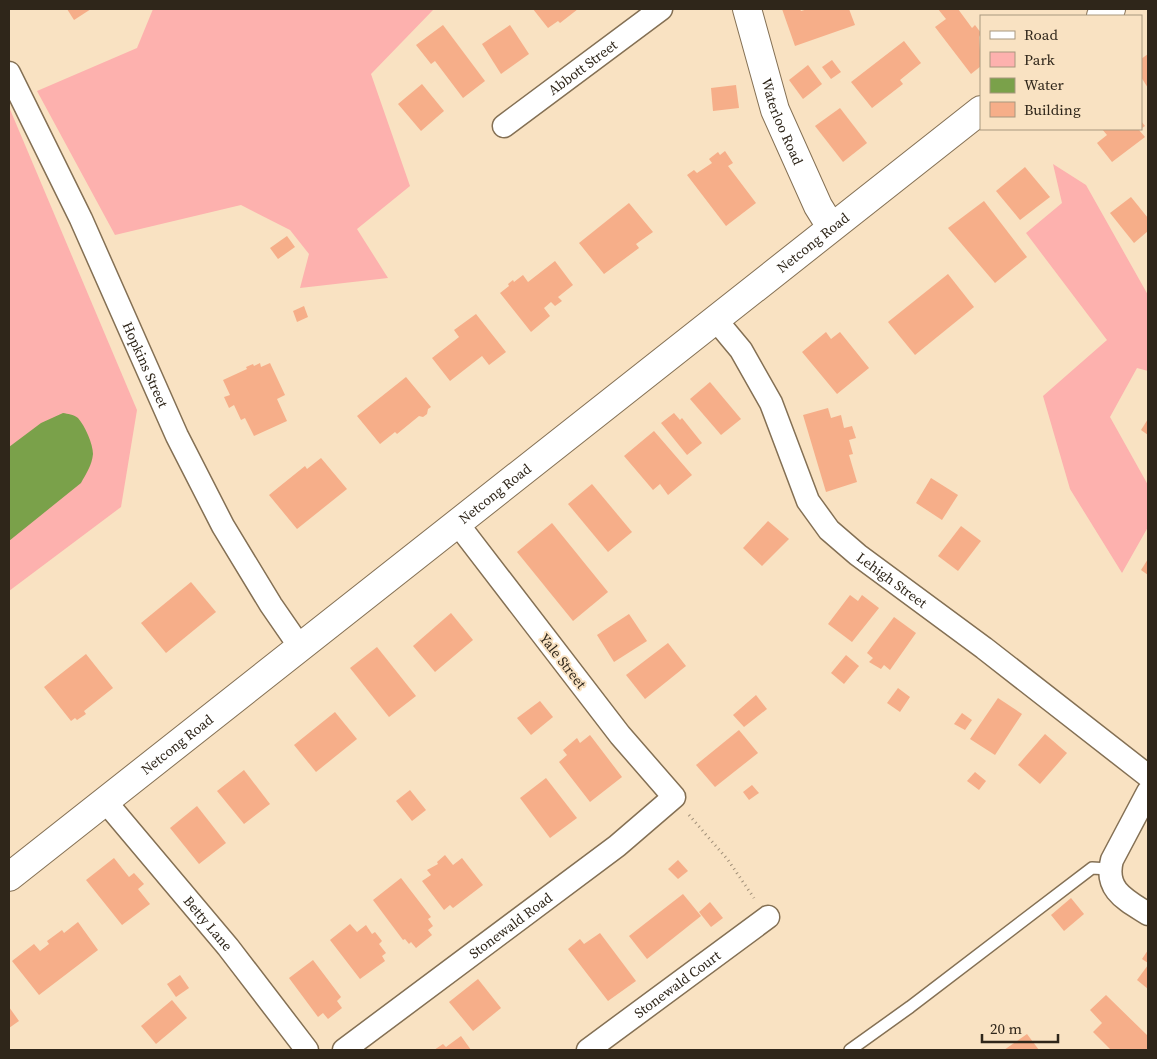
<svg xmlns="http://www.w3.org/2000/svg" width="1157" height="1059" font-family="'Source Serif 4',serif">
	<rect width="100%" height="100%" fill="#f9e2c2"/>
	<g fill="#fdb1ae">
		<path d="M153 9H434L371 74 410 186 357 229 388 278 300 288 309 254 290 230 241 205 115 235 37 91 137 48Z"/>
		<path d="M9 107 137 410 121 507 9 591Z"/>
		<path d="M1053 164 1086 185 1148 295V371L1137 368 1110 417 1148 485V527L1122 573 1070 489 1043 396 1107 340 1026 233 1062 203Z"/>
	</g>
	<path fill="#7aa14a" d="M63 413C68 414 73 414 78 418 85 426 93 444 93 454 92 465 86 474 81 483L9 541V447L41 423Z"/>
	<g fill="#f6ae89">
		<path d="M67 9H91L74 20Z"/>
		<path d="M533 9H578L560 23 558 21 548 28Z"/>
		<path d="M782 9H800L801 11 808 9H849L855 25 795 46Z"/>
		<path d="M938 9H958L972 28 975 25 981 33 979 37 981 66 971 74 935 27 946 19Z"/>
		<path d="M443 25 485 81 463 98 435 61 431 64 416 45Z"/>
		<path d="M510 25 529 54 501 74 482 44Z"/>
		<path d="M904 41 921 63 900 80 903 84 872 108 851 82Z"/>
		<path d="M1148 54V88L1141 77V59Z"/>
		<path d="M832 60 841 72 831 79 822 67Z"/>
		<path d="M808 65 822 84 803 99 789 80Z"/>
		<path d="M422 84 444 111 421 131 398 104Z"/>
		<path d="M736 85 739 108 713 111 711 88Z"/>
		<path d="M840 108 867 143 843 162 815 126Z"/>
		<path d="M1141 121 1145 126 1139 130 1145 137 1112 162 1097 143 1107 135 1102 129H1141Z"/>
		<path d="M725 151 733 163 728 166 756 203 726 226 687 175 694 170 697 173 712 163 709 159 718 152 720 155Z"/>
		<path d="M1025 167 1050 197 1020 220 996 191Z"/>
		<path d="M1131 197 1148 218V231L1134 243 1110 213Z"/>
		<path d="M984 201 1027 257 995 283 948 228Z"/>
		<path d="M629 203 653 232 636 244 639 248 604 274 579 243Z"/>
		<path d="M287 236 295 247 278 259 270 248Z"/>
		<path d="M555 261 573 285 558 297 562 301 555 306 551 302 544 308 550 316 531 332 500 293 509 286 508 284 513 280 514 282 523 275 528 282Z"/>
		<path d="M948 274 974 307 915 355 888 322Z"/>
		<path d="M304 306 308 317 297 322 293 311Z"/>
		<path d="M476 314 506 352 489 365 482 356 450 381 432 358 459 337 454 330Z"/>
		<path d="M826 332 831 339 840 332 869 368 837 394 802 352Z"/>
		<path d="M260 363 261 367 270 363 285 395 277 399 287 421 254 436 245 418 241 420 234 405 229 408 224 397 230 395 223 380 247 369 246 367 253 364 254 366Z"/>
		<path d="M406 377 431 407 428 409 427 414 423 417 419 416 397 434 395 432 380 444 357 416Z"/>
		<path d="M710 382 741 419 721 435 690 399Z"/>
		<path d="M828 408 831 418 841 415 844 428 852 426 856 438 849 440 853 454 849 455 857 482 826 492 803 415Z"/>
		<path d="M674 413 680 420 682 418 702 443 687 455 661 423Z"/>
		<path d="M1148 419V435L1141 430Z"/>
		<path d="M654 431 692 475 668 495 660 484 653 490 624 456Z"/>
		<path d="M321 458 347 489 297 529 269 495 305 466 307 469Z"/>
		<path d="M931 478 958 495 942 520 916 503Z"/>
		<path d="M592 484 632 532 608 552 568 504Z"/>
		<path d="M768 521 789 539 762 566 743 548Z"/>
		<path d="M552 523 608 592 573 621 517 552Z"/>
		<path d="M961 526 981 541 958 571 938 556Z"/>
		<path d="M1148 559V575L1141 570Z"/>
		<path d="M191 582 216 612 166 653 141 623Z"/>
		<path d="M850 595 858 601 862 595 879 608 852 642 828 624Z"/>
		<path d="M451 613 473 640 435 672 413 646Z"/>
		<path d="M629 614 647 641 614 662 597 635Z"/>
		<path d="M894 617 916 633 890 670 884 665 881 669 869 662 873 658 867 653Z"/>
		<path d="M668 643 686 666 645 699 626 675Z"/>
		<path d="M377 647 416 696 389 717 350 668Z"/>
		<path d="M86 654 113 688 84 711 86 714 77 720 75 718 71 721 44 687Z"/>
		<path d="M846 655 859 666 844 684 831 673Z"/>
		<path d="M898 688 910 697 900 712 887 703Z"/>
		<path d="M756 695 767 709 744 727 733 715Z"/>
		<path d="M998 698 1022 714 995 755 970 739Z"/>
		<path d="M540 701 553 717 531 735 517 718Z"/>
		<path d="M335 712 357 739 316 772 294 745Z"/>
		<path d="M962 713 972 720 965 730 954 724Z"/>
		<path d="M739 730 758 753 715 787 696 765Z"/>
		<path d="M1045 734 1067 753 1040 784 1018 765Z"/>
		<path d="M590 735 622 777 590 802 559 762 567 755 563 750 577 738 580 743Z"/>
		<path d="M244 770 270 804 244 824 217 791Z"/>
		<path d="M975 772 986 781 979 790 967 781Z"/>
		<path d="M546 778 577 818 550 838 520 798Z"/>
		<path d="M752 785 759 793 749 800 743 792Z"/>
		<path d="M410 790 426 810 412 821 396 801Z"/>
		<path d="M197 806 226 843 199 864 170 828Z"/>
		<path d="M445 855 453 865 462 858 483 885 453 908 450 905 444 910 422 881 431 875 427 870 438 864 437 862Z"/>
		<path d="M114 858 129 877 134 873 144 884 138 889 150 904 122 925 86 880Z"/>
		<path d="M678 860 688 871 678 879 668 869Z"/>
		<path d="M401 878 431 917 428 919 433 926 428 930 432 935 416 948 411 942 409 944 405 939 403 940 373 900Z"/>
		<path d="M683 894 701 916 647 959 629 936Z"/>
		<path d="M1071 898 1084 914 1064 931 1051 915Z"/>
		<path d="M710 902 723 918 711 927 699 912Z"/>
		<path d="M78 922 98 950 39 995 12 961 34 944 40 951 49 944 47 941 62 930 64 933Z"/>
		<path d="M350 924 357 932 366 925 372 934 375 932 382 941 379 944 386 953 382 956 385 961 360 979 330 940Z"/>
		<path d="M600 933 636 981 608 1001 568 949 580 939 584 944Z"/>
		<path d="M1148 950V963L1142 959Z"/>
		<path d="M313 960 341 997 337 1001 342 1008 328 1019 323 1013 318 1017 289 978Z"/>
		<path d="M1148 965V989L1137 980Z"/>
		<path d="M180 975 189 988 176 997 167 984Z"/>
		<path d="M478 979 501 1008 473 1031 449 1002Z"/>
		<path d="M1106 995 1148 1036V1050H1111L1093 1032 1102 1023 1090 1010Z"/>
		<path d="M172 1000 187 1018 156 1044 141 1026Z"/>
		<path d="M9 1007 19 1021 9 1028Z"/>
		<path d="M1027 1034 1039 1050H1004Z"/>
		<path d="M461 1036 471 1050H434L443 1044 446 1047Z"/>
	</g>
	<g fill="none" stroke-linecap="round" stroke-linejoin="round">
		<defs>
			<path id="service" d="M850 1050 910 1007 1092 868 1109 869"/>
			<g id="minor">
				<path id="s1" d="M9 73 81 219 177 436 223 526 271 605 300 647"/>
				<path id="s2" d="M504 126 661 9"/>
				<path id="s3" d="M716 320 741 350 771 403 808 501 829 530 858 555 984 648 1148 776"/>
				<path d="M1148 792 1112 860C1104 890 1126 900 1148 914"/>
				<path id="s4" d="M105 801 228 947 307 1050"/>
				<path id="s5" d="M344 1050 617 846 674 797 620 735 457 523"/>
				<path id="s6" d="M588 1050 768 917"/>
			</g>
			<g id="tertiary">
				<path id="s7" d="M747 9 775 110 818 206 831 227"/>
				<path d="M1101 16 1111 9"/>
				<path id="s8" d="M9 877 981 110"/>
			</g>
		</defs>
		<use href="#service" stroke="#847054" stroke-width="14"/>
		<use href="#minor" stroke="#847054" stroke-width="25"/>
		<use href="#tertiary" stroke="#847054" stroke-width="30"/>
		<path stroke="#a08f78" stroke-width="3" stroke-dasharray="1 4" stroke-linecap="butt" d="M689 815 728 860 754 898"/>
		<use href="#service" stroke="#fff" stroke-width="11"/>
		<use href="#minor" stroke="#fff" stroke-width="22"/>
		<use href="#tertiary" stroke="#fff" stroke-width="28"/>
	</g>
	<g text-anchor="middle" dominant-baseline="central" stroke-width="4" stroke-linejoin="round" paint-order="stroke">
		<g font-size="14" fill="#2f261a" stroke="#f9e2c2">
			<text stroke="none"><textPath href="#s2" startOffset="98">Abbott Street</textPath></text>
			<text stroke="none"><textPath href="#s7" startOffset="118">Waterloo Road</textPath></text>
			<text stroke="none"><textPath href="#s8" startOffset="1024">Netcong Road</textPath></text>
			<text stroke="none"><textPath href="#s1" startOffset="322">Hopkins Street</textPath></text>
			<text stroke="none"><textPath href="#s8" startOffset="619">Netcong Road</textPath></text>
			<text stroke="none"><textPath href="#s3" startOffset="321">Lehigh Street</textPath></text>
			<text transform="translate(563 661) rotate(52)">Yale Street</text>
			<text stroke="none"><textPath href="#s8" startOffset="214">Netcong Road</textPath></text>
			<text stroke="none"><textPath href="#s4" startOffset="160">Betty Lane</textPath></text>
			<text stroke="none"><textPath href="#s5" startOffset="208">Stonewald Road</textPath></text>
			<text stroke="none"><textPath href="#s6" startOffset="111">Stonewald Court</textPath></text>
		</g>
	</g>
	<rect width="1157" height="1059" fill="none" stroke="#2f261a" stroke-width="20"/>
	<rect x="980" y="15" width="162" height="115" fill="#f9e2c2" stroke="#a8977f"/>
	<rect x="990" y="31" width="25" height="8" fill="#ffffff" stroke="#a8977f"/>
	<text x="1024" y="40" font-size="15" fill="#2f261a">Road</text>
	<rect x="990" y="52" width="25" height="15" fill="#fdb1ae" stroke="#a8977f"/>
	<text x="1024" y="65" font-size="15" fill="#2f261a">Park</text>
	<rect x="990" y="78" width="25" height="15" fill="#7aa14a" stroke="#a8977f"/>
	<text x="1024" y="90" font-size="15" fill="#2f261a">Water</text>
	<rect x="990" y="102" width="25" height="15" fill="#f6ae89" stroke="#a8977f"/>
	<text x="1024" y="115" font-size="15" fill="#2f261a">Building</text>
	<path d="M982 1034v8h76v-8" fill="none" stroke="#2f261a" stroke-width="2.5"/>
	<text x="990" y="1034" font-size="15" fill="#2f261a" stroke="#f9e2c2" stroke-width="4" paint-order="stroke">20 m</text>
</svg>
